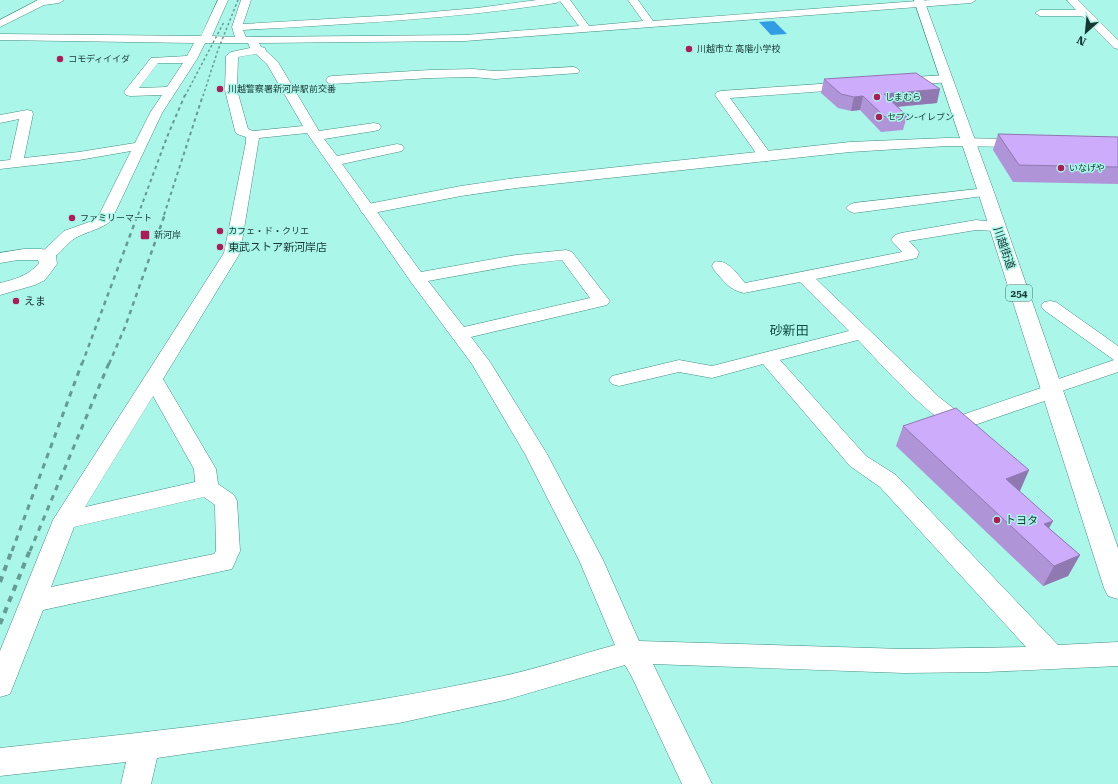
<svg xmlns="http://www.w3.org/2000/svg" width="1118" height="784" font-family="'Roboto Serif','Noto Sans JP',serif">
	<rect width="100%" height="100%" fill="#aaf6e9"/>
	<path fill="#319de5" d="M774 21 787 34 771 35 759 22Z"/>
	<g fill="none" stroke-linecap="round" stroke-linejoin="round">
		<defs>
			<g id="minor">
				<path d="M38 0H64L59 3 44 5 0 27V20Z"/>
				<path d="M218 0H228L212 36 235 37 232 27 241 0H251L243 24 397 15 477 8 537 0H570L589 26 643 21 628 0H638L653 21 931 0H976L971 3 465 41 259 43 261 47 265 48 266 51 278 62 319 131 374 123 379 124 381 127 379 130 374 131 324 139 337 156 397 144 402 145 404 148 402 151 342 164 421 272 516 255 566 250 572 252 610 301 607 305 471 337 490 362 547 454 603 560 639 641 904 649 1026 647 880 487 850 466 763 364 712 378 679 372 619 386 612 384 609 380 612 376 679 360 712 366 849 331 800 282 744 293C729 290 724 281 714 270L712 266 714 262C728 259 736 273 745 283L902 252 891 240 895 235 901 233 976 220 1002 223 1004 226 1002 229 996 231 976 230 909 241 919 252 917 258 816 279 939 397 962 415 1041 388 1044 384 1114 360 1044 310 1041 306 1044 302 1050 301 1056 302 1118 346V372L1062 391 1059 396 960 430C932 422 880 363 858 340L780 360 866 456 896 475 1058 645 1118 642V666L987 672 904 673 653 664 712 784H682L632 677 625 665 505 700 399 723 157 758 151 784H121L126 762 0 776V748C168 730 337 712 503 676 540 668 578 655 615 645L579 560 525 454 472 364 411 282 307 133 259 138 240 253 163 379 216 469 218 484 234 495 237 501 240 551 232 569 43 610 10 694 0 697V651L53 520 224 253 246 142V137L237 134 235 131 225 90 226 56 231 52 250 48 248 43H205L197 59 162 113 111 221C101 229 89 231 77 237 64 243 58 263 41 258L39 255 64 231 92 221 99 215 131 151 79 160 0 169V161L10 160 19 119 0 123V115L27 110 32 111 33 114 24 158 79 152 135 143 150 113 162 95 130 96 126 95 124 92 151 58 187 56 194 43 0 40V34L201 36ZM560 1 579 26 465 35 246 37 243 30C348 24 452 19 556 3ZM256 54 267 64 303 126 253 131 248 129 237 90 238 57ZM158 63H183L167 87 139 88ZM562 260 590 298 464 327 428 281 516 265ZM153 396 194 469 195 482 85 507ZM204 497 215 505 216 551 214 554 51 587 74 527Z"/>
				<path d="M1067 0H1078L1118 40V49L1114 48 1082 16H1040L1035 13 1040 10H1076Z"/>
				<path d="M574 67 578 69 580 71 578 73 495 79 473 77 430 78 332 84 328 83 326 80 328 77 332 76 430 70 473 69 495 71Z"/>
				<path d="M946 75 950 76 952 79 950 82 900 86 896 85 894 82 896 79 900 78Z"/>
				<path d="M849 82 853 83 855 86 853 89 730 98 773 157 771 160 766 161 761 160 715 95 717 92 721 91Z"/>
				<path d="M986 188 991 189 993 192 991 195 854 213 849 211 846 208 849 205 854 203Z"/>
			</g>
			<g id="tertiary">
				<path d="M947 138 1025 139 1030 140 1032 143 1030 146 1025 147 947 146 850 152 516 188 461 196 368 214 362 213 360 209 362 205 368 204 461 186 516 178 850 142Z"/>
				<path d="M24 249H41L53 251 56 255 57 264 45 280 35 285 0 295V283C16 279 28 276 39 263L38 260H18L0 263V253Z"/>
			</g>
			<path id="trunk" d="M914 0H924L994 192 1118 548V599L1108 596 1104 588 978 192Z"/>
		</defs>
		<use href="#minor" stroke="#438e83" stroke-width="1"/>
		<use href="#tertiary" stroke="#438e83" stroke-width="1"/>
		<use href="#trunk" stroke="#438e83" stroke-width="1"/>
		<use href="#minor" fill="#fff" fill-rule="evenodd"/>
		<use href="#tertiary" fill="#fff" fill-rule="evenodd"/>
		<use href="#trunk" fill="#fff" fill-rule="evenodd"/>
		<g stroke="#649b92" stroke-width="1.5" stroke-dasharray="2.5 2.5" stroke-linecap="butt">
			<path d="M185 96 224 22"/>
			<path d="M203 96 218 50 238 0"/>
		</g>
		<g stroke="#649b92" stroke-width="2" stroke-dasharray="3.5 3.5" stroke-linecap="butt">
			<path d="M138 215 167 137 185 95"/>
			<path d="M164 215 203 95"/>
		</g>
		<g stroke="#649b92" stroke-width="2.5" stroke-dasharray="4.5 4.5" stroke-linecap="butt">
			<path d="M82 364 138 214"/>
			<path d="M109 364 125 327 165 214"/>
		</g>
		<g stroke="#649b92" stroke-width="3" stroke-dasharray="5.5 5.5" stroke-linecap="butt">
			<path d="M12 551 82 363"/>
			<path d="M30 551 109 363"/>
		</g>
		<g stroke="#649b92" stroke-width="4" stroke-dasharray="6 6" stroke-linecap="butt">
			<path d="M0 582 12 550"/>
			<path d="M0 624 30 550"/>
		</g>
	</g>
	<g fill="#b094d8">
		<path d="M824 79 937 103 898 107 907 116 903 130 881 132 860 110 851 111 838 108 821 93Z"/>
		<path d="M998 134 1118 137V184L1013 182 993 150Z"/>
		<path d="M903 426 1029 470 1019 491 1049 528 1080 555 1068 576 1043 586 896 446Z"/>
	</g>
	<g fill="#9078b0">
		<path d="M940 89 937 103 881 108 884 94Z"/>
		<path d="M863 96 860 110 851 111 854 97Z"/>
		<path d="M1029 470 1020 491 997 499 1006 479Z"/>
		<path d="M1053 521 1042 541 1044 524Z"/>
		<path d="M1080 555 1068 576 1043 586 1054 566Z"/>
	</g>
	<g fill="#cdacfb" stroke="#9078b0">
		<path d="M916 73 940 89 884 94 907 116 885 117 863 96 854 97 841 94 824 79Z"/>
		<path d="M998 134 1118 137V167L1019 165Z"/>
		<path d="M956 408 1029 470 1006 479 1053 521 1044 524 1080 555 1054 566 903 426Z"/>
	</g>
	<g fill="#ac1d58" stroke="#aaf6e9" stroke-width="1.5">
		<circle cx="689" cy="49" r="4"/>
		<circle cx="60" cy="59" r="4"/>
		<circle cx="220" cy="89" r="4"/>
		<circle cx="877" cy="97" r="4"/>
		<circle cx="879" cy="117" r="4"/>
		<circle cx="1061" cy="168" r="4"/>
		<circle cx="72" cy="218" r="4"/>
		<circle cx="220" cy="231" r="4"/>
		<rect x="140" y="230" width="10" height="10" rx="2"/>
		<circle cx="220" cy="247" r="4"/>
		<circle cx="16" cy="301" r="4"/>
		<circle cx="997" cy="520" r="4"/>
	</g>
	<g text-anchor="middle" dominant-baseline="central" stroke-width="3" stroke-linejoin="round" paint-order="stroke">
		<g font-size="9" fill="#163631" stroke="#aaf6e9" text-anchor="start">
			<text x="697" y="49">川越市立 高階小学校</text>
			<text x="68" y="59">コモディイイダ</text>
			<text x="228" y="89">川越警察署新河岸駅前交番</text>
			<text x="885" y="97">しまむら</text>
			<text x="887" y="117">セブン-イレブン</text>
			<text x="1069" y="168">いなげや</text>
			<text x="80" y="218">ファミリーマート</text>
			<text x="228" y="231">カフェ・ド・クリエ</text>
			<text x="154" y="235">新河岸</text>
		</g>
		<rect fill="#aaf6e9" stroke="#427068" stroke-width="1" x="1006" y="285" width="26" height="16" rx="3"/>
		<g font-size="10" font-weight="bold" fill="#163631">
			<text x="1019" y="293">254</text>
		</g>
		<g font-size="11" fill="#163631" stroke="#aaf6e9" text-anchor="start">
			<text x="228" y="247">東武ストア新河岸店</text>
			<text x="24" y="301">えま</text>
			<text x="1005" y="520">トヨタ</text>
		</g>
		<g font-size="11" fill="#163631" stroke="#aaf6e9">
			<text transform="translate(1004 248) rotate(71)">川越街道</text>
		</g>
		<g font-size="13" fill="#134f48" stroke="#aaf6e9">
			<text x="789" y="330">砂新田</text>
		</g>
	</g>
	<g transform="translate(1086 32) rotate(207)" stroke="#aaf6e9" stroke-width="3" paint-order="stroke">
	<path d="M0-3L7 15L0 10L-7 15Z" fill="#163631"/>
	<text y="-6" font-size="11" font-weight="bold" text-anchor="middle" fill="#163631">N</text>
	</g>
</svg>
